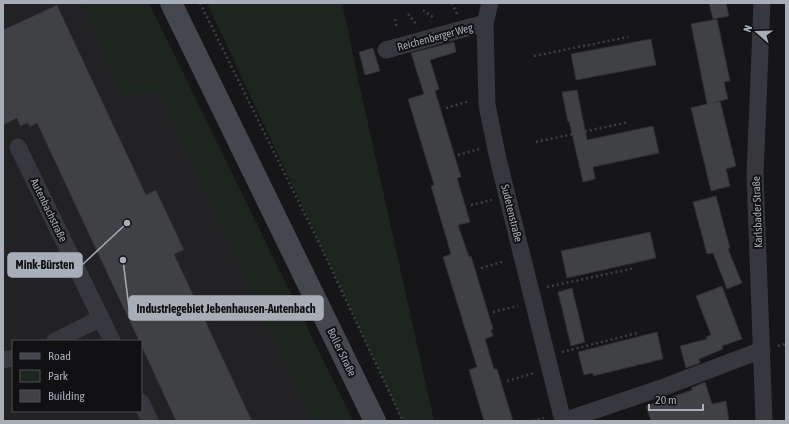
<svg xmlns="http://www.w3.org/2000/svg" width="789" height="424" font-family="'Asap Condensed',sans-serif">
	<rect width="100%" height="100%" fill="#161618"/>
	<path fill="#222225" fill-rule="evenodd" d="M3 3H83L122 95 160 94 315 421H3ZM13 341H141V411H13Z"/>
	<g fill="#1d261e">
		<path d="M83 3H149L353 421H313L160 94 122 95Z"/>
		<path d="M207 3H342L359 83 434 421H403Z"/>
	</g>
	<g fill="#404145" stroke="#2f3034">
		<path d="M709 3H726L729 16 713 19Z"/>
		<path d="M57 5 146 195 156 190 184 250 174 254 252 421H176L141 345V341H139L37 123 30 127 28 123 20 126 17 118 3 125V30Z"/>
		<path d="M717 19 730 81 724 82 728 99 713 103 720 101 736 166 726 169 730 186 711 191 691 108 707 104 691 24Z"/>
		<path d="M651 39 656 65 576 80 571 54Z"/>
		<path d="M454 42 456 52 430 60 439 89 435 91 461 177 457 178 470 222 458 225 469 257 471 256 493 329 491 330 493 336 485 339 494 369H497L513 421H484L469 370 477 367 443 257 451 254 431 186 434 185 408 99 424 94 411 53Z"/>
		<path d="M373 48 380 71 365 75 359 52Z"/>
		<path d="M577 90 587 140 653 126 659 153 593 167 595 179 583 182 569 121 568 122 562 92Z"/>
		<path d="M716 196 730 248 728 249 742 283 727 289 713 253 707 254 693 202Z"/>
		<path d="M650 232 656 258 567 278 561 251Z"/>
		<path d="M722 286 742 339 722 346 723 349 699 359 700 363 686 368 680 346 707 339 706 337 711 335 696 296Z"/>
		<path d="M572 288 585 342 571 346 558 292Z"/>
		<path d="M657 332 663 359 593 376V373L584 375 578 352Z"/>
		<path d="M705 382 712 404 726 401 729 421H651L646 406 692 390 691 388Z"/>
	</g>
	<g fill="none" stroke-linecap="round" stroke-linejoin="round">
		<g stroke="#3c3f44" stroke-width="2.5" stroke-dasharray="2 3" stroke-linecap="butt">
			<path d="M200 3 320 245 403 421"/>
			<path d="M452 3 457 14"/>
			<path d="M423 10 434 18"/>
			<path d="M408 14 417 25"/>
			<path d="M395 19 397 29"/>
			<path d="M534 56 628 37"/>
			<path d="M446 108 470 101"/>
			<path d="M536 142 629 122"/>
			<path d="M458 155 479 149"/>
			<path d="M471 205 492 200"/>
			<path d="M481 268 505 261"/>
			<path d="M547 287 635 268"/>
			<path d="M493 312 518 306"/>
			<path d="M778 346 786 344"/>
			<path d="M562 352 637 333"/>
			<path d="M507 381 534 373"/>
			<path d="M533 421 544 418"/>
		</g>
		<g stroke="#36383d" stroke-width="17">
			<path d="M490 3 485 23 487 105 498 159 563 421"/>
			<path d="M762 3 755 174 764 421"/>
			<path d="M386 50 485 23"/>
			<path d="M18 147 112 341"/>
			<path d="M55 341 101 318"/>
			<path d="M3 360 13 358"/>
			<path d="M141 402 150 421"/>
			<path d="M563 421 664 387 762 350"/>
		</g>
		<path stroke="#44474d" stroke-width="22" d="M171 3 375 421"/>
	</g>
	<g text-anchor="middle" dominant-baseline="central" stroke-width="4" stroke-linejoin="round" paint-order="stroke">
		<g font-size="11" fill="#a7aeb8" stroke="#111113">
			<text transform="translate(435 37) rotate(-15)">Reichenberger Weg</text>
			<text transform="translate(49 210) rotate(64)">Autenbachstraße</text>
			<text transform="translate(757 212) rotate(-92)">Karlsbader Straße</text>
			<text transform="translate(512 213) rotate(76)">Sudetenstraße</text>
			<text transform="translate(342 352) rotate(64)">Boller Straße</text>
		</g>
	</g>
	<path fill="none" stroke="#a7aeb8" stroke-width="1.5" d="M127 223L82 265M123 260L129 308"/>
	<g fill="#a7aeb8" stroke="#111113" stroke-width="1.5">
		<circle cx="127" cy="223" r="4"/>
		<circle cx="123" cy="260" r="4"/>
	</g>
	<g fill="#a7aeb8" stroke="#a7aeb8" stroke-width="1.5">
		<rect x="8" y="253" width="74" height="24" rx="4"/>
		<rect x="129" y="296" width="194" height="24" rx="4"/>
	</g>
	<g font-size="12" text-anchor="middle" font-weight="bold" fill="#111">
		<text x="45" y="269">Mink-Bürsten</text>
		<text x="226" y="313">Industriegebiet Jebenhausen-Autenbach</text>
	</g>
	<rect width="789" height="424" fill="none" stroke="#a7aeb8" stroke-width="8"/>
	<rect x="12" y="340" width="130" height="72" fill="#111113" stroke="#4d5055"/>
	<rect x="20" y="353" width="20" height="6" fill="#44474d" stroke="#4d5055"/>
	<text x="48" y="360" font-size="12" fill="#a7aeb8">Road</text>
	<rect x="20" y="370" width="20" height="12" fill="#1d261e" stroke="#4d5055"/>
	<text x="48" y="380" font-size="12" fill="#a7aeb8">Park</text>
	<rect x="20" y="390" width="20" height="12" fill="#404145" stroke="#4d5055"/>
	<text x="48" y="400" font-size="12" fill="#a7aeb8">Building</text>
	<g transform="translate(757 32) rotate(290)" stroke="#111113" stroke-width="3" paint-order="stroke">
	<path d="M0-3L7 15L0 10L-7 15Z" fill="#a7aeb8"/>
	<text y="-6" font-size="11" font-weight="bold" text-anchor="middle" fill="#a7aeb8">N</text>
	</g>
	<path d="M649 404v6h54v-6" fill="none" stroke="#a7aeb8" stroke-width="2"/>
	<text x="655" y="404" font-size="12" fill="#a7aeb8" stroke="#111113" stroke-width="3" paint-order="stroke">20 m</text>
</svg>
